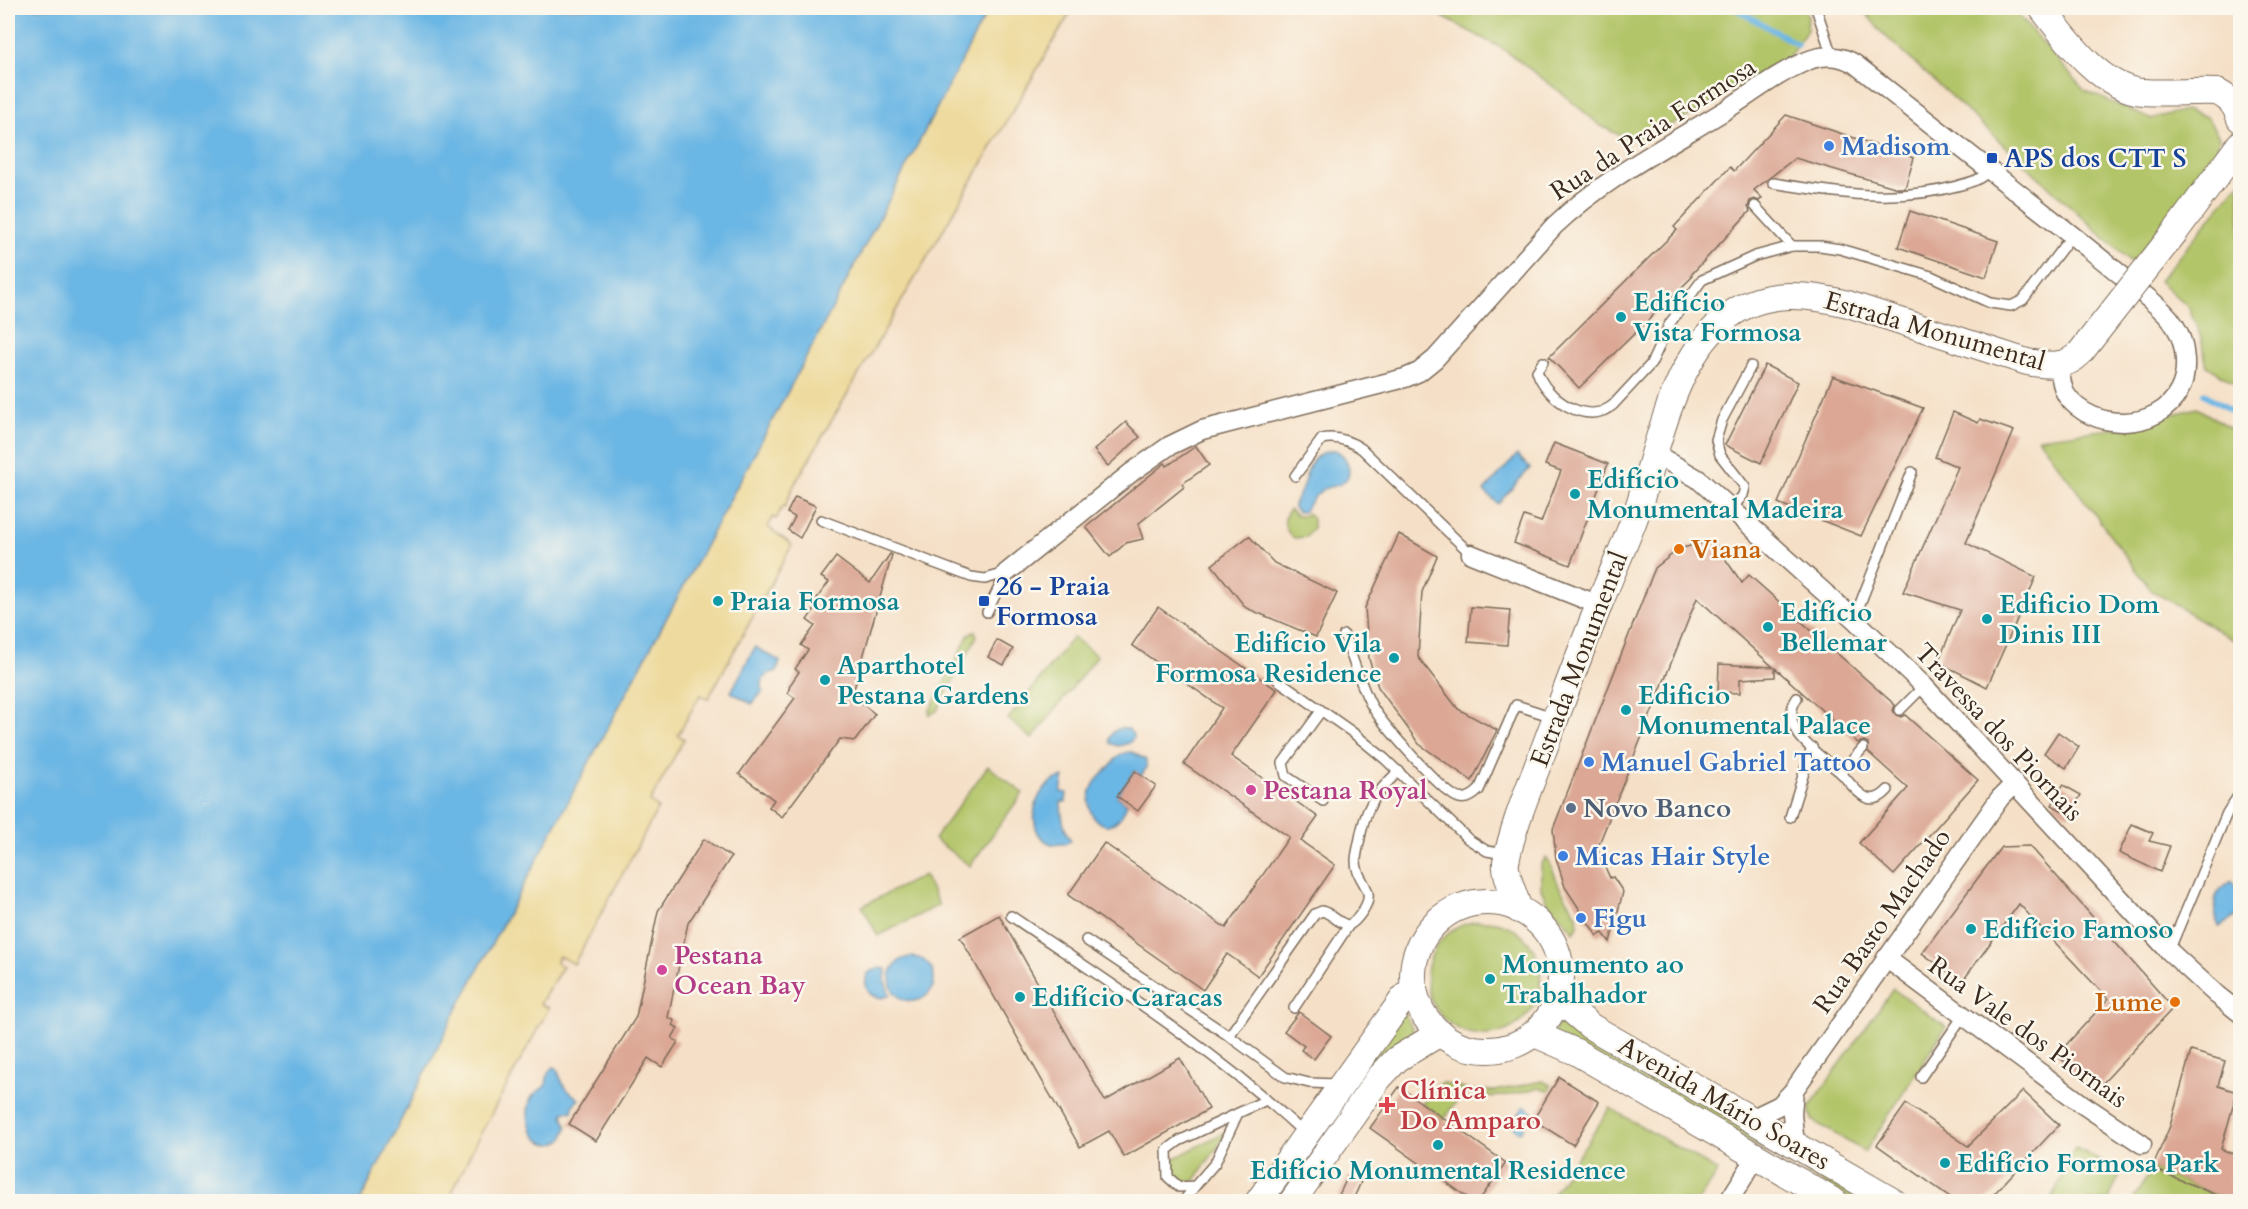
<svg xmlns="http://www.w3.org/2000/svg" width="2248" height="1209" font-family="Cardo,serif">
	<rect width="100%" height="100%" fill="#fbf7ec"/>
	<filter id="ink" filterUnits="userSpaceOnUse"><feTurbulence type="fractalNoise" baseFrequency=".0167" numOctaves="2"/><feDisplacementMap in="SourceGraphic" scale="12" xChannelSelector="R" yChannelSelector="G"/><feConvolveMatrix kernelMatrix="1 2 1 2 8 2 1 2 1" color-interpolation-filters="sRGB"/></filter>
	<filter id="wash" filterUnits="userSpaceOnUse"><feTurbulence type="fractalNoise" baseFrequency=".008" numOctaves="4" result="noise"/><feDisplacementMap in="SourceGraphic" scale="24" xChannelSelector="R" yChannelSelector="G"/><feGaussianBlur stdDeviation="1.35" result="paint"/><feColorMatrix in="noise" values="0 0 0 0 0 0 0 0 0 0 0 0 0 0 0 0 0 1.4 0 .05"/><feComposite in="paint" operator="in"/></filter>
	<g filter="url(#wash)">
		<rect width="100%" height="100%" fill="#f5e0c7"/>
		<g fill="#b2c569" stroke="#767844" stroke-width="1.5">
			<path d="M1426 8H1804L1808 17 1807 30 1789 57 1698 111 1662 130 1643 137 1621 136 1601 126 1559 91 1503 49Z"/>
			<path d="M1862 8H2012L2084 90 2150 119 2185 110 2207 117 2219 137 2216 164 2132 263 1881 32Z"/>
			<path d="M2240 182V387L2207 366 2200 335 2189 308 2159 281Z"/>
			<path d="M2197 408 2240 434V644L2151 590 2038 438 2119 428Z"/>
			<path d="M1289 509 1297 516H1303L1308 513 1313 519V528L1306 537 1294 538C1283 530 1282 519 1289 509Z"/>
			<path d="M975 631 977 636 937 711 930 715 929 712 969 634Z"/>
			<path d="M1073 637 1097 656 1032 739 1008 719Z"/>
			<path d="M988 766 1023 793 970 866 934 839Z"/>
			<path d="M1546 857 1551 865 1559 886 1577 915 1578 926 1574 932 1546 900 1541 888V864Z"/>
			<path d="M924 875 939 905 878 936 862 906Z"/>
			<circle cx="1484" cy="978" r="57"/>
			<path d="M1893 989 1946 1027 1865 1152 1812 1120 1809 1108Z"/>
			<path d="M1404 1011 1414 1033 1402 1041 1375 1070 1366 1064Z"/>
			<path d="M1563 1016 1798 1158 1794 1167 1553 1034Z"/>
			<path d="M1361 1073 1369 1078 1281 1201 1269 1202Z"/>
			<path d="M1542 1081 1551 1085 1548 1091 1538 1088 1505 1096 1474 1097 1475 1090 1495 1091Z"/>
			<path d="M1443 1083 1468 1090 1467 1095H1461L1444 1119 1422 1103 1437 1085Z"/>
			<path d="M1610 1108 1718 1171 1698 1201H1548Z"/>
			<path d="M1225 1132V1136L1195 1180 1183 1185 1173 1180 1169 1165 1173 1159Z"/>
			<path d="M2075 1148 2122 1170 2108 1201H2051Z"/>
			<path d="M1810 1165 1873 1201H1855L1805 1173Z"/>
			<path d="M2152 1168 2233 1202H2132Z"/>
		</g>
		<path fill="#eeda9e" stroke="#94825e" stroke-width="1.5" d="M989 8H1073L794 485 784 508 782 507 776 519 772 517 768 527 792 545 708 699 700 695 678 735 684 739 650 802 658 808 574 964 559 956 556 963 563 966 540 1004 549 1008 475 1144 448 1201 360 1202 456 1011 824 324Z"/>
		<g fill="#6bb6e4" stroke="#537081" stroke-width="1.5">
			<path d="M8 8H989L824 324 456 1011 360 1201H8Z"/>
			<path d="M1335 450C1348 456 1356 476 1340 484 1334 487 1327 486 1322 490 1313 497 1309 504 1303 512H1298L1294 508C1293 501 1298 498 1301 491 1309 471 1307 453 1335 450Z"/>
			<path d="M1517 455 1530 468 1498 504 1484 491Z"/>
			<path d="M755 647 780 661 777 672C766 672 759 680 763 691L752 704 731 692Z"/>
			<path d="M1121 728 1129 729 1134 737 1129 743 1118 746 1110 743C1108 735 1114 730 1121 728Z"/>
			<path d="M1132 752 1146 760V768L1141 776 1135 771 1117 796 1127 804C1113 846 1076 817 1094 784 1098 777 1105 772 1110 766 1117 758 1120 752 1132 752Z"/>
			<path d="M1064 777 1061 792 1067 793 1066 802H1061C1061 816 1063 828 1071 841 1026 861 1021 786 1064 777Z"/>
			<path d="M2232 881 2240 896V914L2219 927C2212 907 2211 892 2232 881Z"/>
			<circle cx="912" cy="979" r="22"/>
			<path d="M878 968 886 969 885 982 890 995C874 1004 860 989 868 973Z"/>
			<path d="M553 1067 557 1068C562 1085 565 1089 579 1099L574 1104 572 1112 566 1111 563 1114 567 1128 563 1139C537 1158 520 1117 532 1097 536 1091 542 1090 546 1085L548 1072Z"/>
			<path d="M1524 1106 1533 1112 1522 1131 1519 1132 1512 1125Z"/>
		</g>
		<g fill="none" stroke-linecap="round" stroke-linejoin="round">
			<g stroke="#6bb6e4" stroke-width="6">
				<path d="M1734 8 1797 44"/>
				<path d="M2204 394 2240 416"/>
			</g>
		</g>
		<g id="blocks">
			<g fill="#dca895">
				<path d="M1786 115 1914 158 1905 188H1898L1795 158 1754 190 1762 198 1759 201 1754 199 1750 201 1748 207 1750 211 1691 275 1692 277 1579 388 1549 357 1677 230 1674 227 1730 167 1734 171Z"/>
				<path d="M1910 211 1998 241 1986 277 1898 247Z"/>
				<path d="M1765 365 1798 382 1761 463 1725 445Z"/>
				<path d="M1833 376 1923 408 1861 536 1778 503Z"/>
				<path d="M1953 412 1978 423 1980 419 2014 431 1966 543 2036 577 1987 687 1938 662 1960 610 1903 592 1958 467 1935 457Z"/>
				<path d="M1126 422 1140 437 1108 466 1094 450Z"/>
				<path d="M1554 443 1608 464 1570 565 1514 543 1524 516 1541 522 1561 471 1545 465Z"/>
				<path d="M1196 446 1209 465 1182 484 1184 487 1138 524 1143 539 1126 543 1110 557 1086 527 1165 463 1167 466Z"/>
				<path d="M795 497 816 506 800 538 788 530 795 517 787 513Z"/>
				<path d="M1399 534 1437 556 1422 592 1418 657 1458 709 1497 730 1472 781 1419 744 1378 687 1369 659 1365 608Z"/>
				<path d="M1249 536 1274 563 1337 593 1316 637 1246 608 1212 565Z"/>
				<path d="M1712 540 1742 583 1749 575 1895 705 1893 711 1896 715 1901 717 1905 715 1978 780 1894 875 1859 843 1908 788 1868 752V743L1864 741 1858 743 1775 668V677L1740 679V693L1718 692 1719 664 1773 667 1697 598 1597 849 1610 878 1613 877 1623 892 1610 942 1603 933 1597 936 1565 887 1556 858 1553 829 1655 568 1679 549Z"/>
				<path d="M890 554 892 555 852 696 875 714 855 741 840 739 782 817 769 807 774 800 739 774 795 698 788 693 790 685 799 672 795 669 808 650 801 645 815 626 807 620 819 603 815 601 829 582 821 577 836 557 870 583Z"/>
				<path d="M1158 607 1277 690 1231 756 1318 817 1301 841 1335 865 1258 976 1227 954 1203 990 1068 895 1104 843 1226 928 1289 837 1184 764 1222 708 1132 645Z"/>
				<path d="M1471 607 1510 610 1507 645 1468 642Z"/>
				<path d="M997 640 1013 649 1004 665 988 657Z"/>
				<path d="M2058 732 2079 747 2066 768 2044 753Z"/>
				<path d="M1135 771 1156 786 1138 811 1117 796Z"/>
				<path d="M2063 785 2081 795 2069 815 2052 805Z"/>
				<path d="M2132 824 2153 833 2149 841 2170 846 2160 872 2119 853Z"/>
				<path d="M704 839 731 857 688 923 668 1017 675 1021 673 1025 678 1028 672 1038 678 1042 662 1067 648 1058 596 1141 569 1124 636 1017 658 911Z"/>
				<path d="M2030 846 2173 1008 2101 1085 2085 1071 2080 1076 2057 1055 2108 999 2019 904 1962 982 1922 953 2001 847Z"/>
				<path d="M999 915 1105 1101 1180 1058 1209 1109 1124 1157 1109 1131 1080 1147 960 937Z"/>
				<path d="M1299 1012 1331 1036 1314 1059 1301 1050 1304 1046 1284 1031Z"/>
				<path d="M2191 1051 2225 1061 2218 1086 2237 1092 2221 1149 2241 1157V1202H2233L2152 1168 2170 1126Z"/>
				<path d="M1559 1077 1599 1102 1573 1145 1533 1120Z"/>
				<path d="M1399 1087 1506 1163 1478 1202H1474L1370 1128Z"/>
				<path d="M2023 1091 2059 1125 1992 1196 1981 1202H1958L1953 1199 1877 1145 1906 1104 1968 1146Z"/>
				<path d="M1348 1176 1361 1182 1352 1202 1338 1197Z"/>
			</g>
		</g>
	</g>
	<g filter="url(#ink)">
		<use href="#blocks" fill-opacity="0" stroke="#7c6a59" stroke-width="1.5"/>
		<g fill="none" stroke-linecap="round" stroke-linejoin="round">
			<defs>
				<g id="service">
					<path d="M1816 8 1832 56"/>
					<path d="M1773 183C1834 193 1896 203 1957 186 1970 182 1980 181 1989 170"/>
					<path d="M1755 206 1792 246"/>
					<path d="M1543 362 1537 371C1546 399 1587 427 1613 405L1651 364 1670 323 1702 280 1755 256 1792 246H1820L1840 249 1931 276 1990 303 2011 306 2023 300 2072 235"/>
					<path d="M1295 476 1322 439C1336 436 1350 441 1362 449L1471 554"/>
					<path d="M1731 510 1743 495 1745 487 1720 455 1716 440 1722 420 1751 366"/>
					<path d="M821 520 971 577 985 579 1006 573"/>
					<path d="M987 612 1006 573"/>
					<path d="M1854 619 1912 472"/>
					<path d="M1344 635C1353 658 1361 688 1373 708 1383 724 1443 794 1459 798 1467 800 1473 796 1479 790L1516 705 1553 717"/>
					<path d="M1278 680 1352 732 1385 759 1468 839 1487 851 1505 854"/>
					<path d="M1797 698C1776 729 1820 755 1841 773L1863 748"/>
					<path d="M1900 710 1924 686"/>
					<path d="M1321 711 1283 763 1286 776 1323 801"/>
					<path d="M1841 773C1855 788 1868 812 1888 790"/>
					<path d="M1790 817 1812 747"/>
					<path d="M1011 916C1111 984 1215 1050 1304 1133"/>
					<path d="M1086 940 1229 1036 1285 1077 1309 1083 1337 1084"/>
					<path d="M2169 951 2227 813 2240 793"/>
					<path d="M1294 1008 1349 925"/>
					<path d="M1229 1036 1315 914 1322 911C1333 914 1338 924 1349 925 1355 922 1358 918 1362 912 1379 888 1356 884 1356 861 1356 855 1358 848 1359 843 1365 808 1374 794 1399 771"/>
					<path d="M1921 1077 1963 1016"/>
					<path d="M1238 1113 1215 1163 1195 1186 1179 1187 1168 1177 1167 1150 1179 1141 1266 1100"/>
					<path d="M1183 1202 1195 1186"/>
				</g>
				<g id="minor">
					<path d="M1654 453 1698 479 1854 619 1924 686 2169 951 2217 995 2240 1013"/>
					<path d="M1471 554 1599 605"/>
					<path d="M1006 573 1132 472 1169 446 1202 430 1405 378 1419 372 1435 359 1554 226C1603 179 1667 146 1724 111 1750 95 1779 72 1807 61 1822 54 1841 55 1855 64 1928 121 2000 179 2073 236 2095 254 2118 272 2140 291 2152 302 2166 311 2175 326 2186 343 2189 373 2179 391 2158 432 2092 431 2067 396 2061 388 2061 374 2058 365"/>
					<path d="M1886 958 2082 1104 2142 1144"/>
					<path d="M1794 1090 1792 1114 1795 1145"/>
					<path d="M1751 1119 1780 1105 1794 1090 2000 798 2014 784"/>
					<path d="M1728 1202 1757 1156"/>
				</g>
				<g id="secondary">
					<path d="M2042 8C2065 38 2101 89 2143 92 2167 94 2192 91 2217 92 2230 98 2236 106 2240 119"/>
					<path d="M2175 232 2240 144"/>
					<circle cx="1487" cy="976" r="74"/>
					<path d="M1519 910C1516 898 1504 873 1506 862 1513 825 1529 789 1542 754 1561 704 1579 655 1599 605 1610 576 1624 547 1635 517 1656 457 1669 373 1716 327 1753 289 1800 292 1848 304L2027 362C2047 365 2065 369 2080 353"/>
					<path d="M1558 999 1590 1026 1894 1202"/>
					<path d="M1535 1034 1576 1052 1835 1202"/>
					<path d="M1258 1202 1403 999 1414 987"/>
					<path d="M1292 1202 1379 1078 1397 1059 1440 1033"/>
				</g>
			</defs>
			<use href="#service" stroke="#7c6a59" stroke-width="12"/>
			<use href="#minor" stroke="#7c6a59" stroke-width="21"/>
			<use href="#secondary" stroke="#7c6a59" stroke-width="28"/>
			<use href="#service" stroke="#fff" stroke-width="9"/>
			<use href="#minor" stroke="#fff" stroke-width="18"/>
			<use href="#secondary" stroke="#fff" stroke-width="26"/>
			<defs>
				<path id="secondary-bridge" d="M2080 353 2175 232"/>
			</defs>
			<use href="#secondary-bridge" stroke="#7c6a59" stroke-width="28" stroke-linecap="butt"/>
			<use href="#secondary-bridge" stroke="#fff" stroke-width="26"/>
		</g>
	</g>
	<g fill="#3f7fe0" stroke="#fbf7ec" stroke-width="2">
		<circle cx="1829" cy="146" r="6"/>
		<circle cx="1589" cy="762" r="6"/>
		<circle cx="1563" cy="856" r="6"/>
		<circle cx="1581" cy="918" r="6"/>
	</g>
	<g fill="#1a4fb4" stroke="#fbf7ec" stroke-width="2">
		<rect x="1986" y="152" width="12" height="12" rx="3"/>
		<rect x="978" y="595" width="12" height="12" rx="3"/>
	</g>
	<g fill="#0f9aa8" stroke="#fbf7ec" stroke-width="2">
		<circle cx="1621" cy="317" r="6"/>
		<circle cx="1575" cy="494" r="6"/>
		<circle cx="718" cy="601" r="6"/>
		<circle cx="1987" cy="619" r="6"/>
		<circle cx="1768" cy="627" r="6"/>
		<circle cx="1394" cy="658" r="6"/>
		<circle cx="825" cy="680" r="6"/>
		<circle cx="1626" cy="710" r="6"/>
		<circle cx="1971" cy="929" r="6"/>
		<circle cx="1490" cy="979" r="6"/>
		<circle cx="1020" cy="997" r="6"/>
		<circle cx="1438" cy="1145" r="6"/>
		<circle cx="1945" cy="1163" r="6"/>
	</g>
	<g fill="#e8710a" stroke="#fbf7ec" stroke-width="2">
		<circle cx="1679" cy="549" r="6"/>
		<circle cx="2175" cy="1002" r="6"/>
	</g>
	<g fill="#d1479c" stroke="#fbf7ec" stroke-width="2">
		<circle cx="1251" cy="790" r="6"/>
		<circle cx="662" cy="970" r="6"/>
	</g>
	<circle fill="#5c6f8a" stroke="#fbf7ec" stroke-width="2" cx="1571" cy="808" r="6"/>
	<path fill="#e0444e" stroke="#fbf7ec" stroke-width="2" d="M1384 1096h6v6h6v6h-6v6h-6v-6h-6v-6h6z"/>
	<g text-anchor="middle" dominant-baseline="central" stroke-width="5" stroke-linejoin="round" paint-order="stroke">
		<g font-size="26" fill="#3b2a1e" stroke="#fbf7ec">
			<text transform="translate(1653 129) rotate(-33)">Rua da Praia Formosa</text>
			<text transform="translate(1935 331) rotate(16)">Estrada Monumental</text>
			<text transform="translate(1579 659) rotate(-69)">Estrada Monumental</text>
			<text transform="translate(1999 732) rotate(47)">Travessa dos Piornais</text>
			<text transform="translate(1882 921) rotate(-55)">Rua Basto Machado</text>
			<text transform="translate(2028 1032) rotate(36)">Rua Vale dos Piornais</text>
			<text transform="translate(1724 1103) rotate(30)">Avenida Mário Soares</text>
		</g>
		<g font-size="26" font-weight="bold" fill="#366cbe" stroke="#fbf7ec" text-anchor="start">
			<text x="1841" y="146">Madisom</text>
			<text x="1601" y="762">Manuel Gabriel Tattoo</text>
			<text x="1575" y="856">Micas Hair Style</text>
			<text x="1593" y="918">Figu</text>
		</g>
		<g font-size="26" font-weight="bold" fill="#164399" stroke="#fbf7ec" text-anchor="start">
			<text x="2004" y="158">APS dos CTT S</text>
			<text x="996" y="586">26 - Praia<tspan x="996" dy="30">Formosa</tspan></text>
		</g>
		<g font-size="26" font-weight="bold" fill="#0d838f" stroke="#fbf7ec" text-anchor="start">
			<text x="1633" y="302">Edifício<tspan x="1633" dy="30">Vista Formosa</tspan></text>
			<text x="1587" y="479">Edifício<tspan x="1587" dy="30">Monumental Madeira</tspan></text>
			<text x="730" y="601">Praia Formosa</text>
			<text x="1999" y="604">Edificio Dom<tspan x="1999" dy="30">Dinis III</tspan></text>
			<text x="1780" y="612">Edifício<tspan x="1780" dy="30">Bellemar</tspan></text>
			<text x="1382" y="643" text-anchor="end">Edifício Vila<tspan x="1382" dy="30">Formosa Residence</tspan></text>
			<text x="837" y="665">Aparthotel<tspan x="837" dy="30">Pestana Gardens</tspan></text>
			<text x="1638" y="695">Edificio<tspan x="1638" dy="30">Monumental Palace</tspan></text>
			<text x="1983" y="929">Edifício Famoso</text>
			<text x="1502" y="964">Monumento ao<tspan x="1502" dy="30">Trabalhador</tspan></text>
			<text x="1032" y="997">Edifício Caracas</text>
			<text x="1957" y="1163">Edifício Formosa Park</text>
			<text x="1438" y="1170" text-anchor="middle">Edifício Monumental Residence</text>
		</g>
		<g font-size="26" font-weight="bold" fill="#c56008" stroke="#fbf7ec" text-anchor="start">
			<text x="1691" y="549">Viana</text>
			<text x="2163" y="1002" text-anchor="end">Lume</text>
		</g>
		<g font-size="26" font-weight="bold" fill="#b23c85" stroke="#fbf7ec" text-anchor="start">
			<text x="1263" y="790">Pestana Royal</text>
			<text x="674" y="955">Pestana<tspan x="674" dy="30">Ocean Bay</tspan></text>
		</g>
		<g font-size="26" font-weight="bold" fill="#4e5e75" stroke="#fbf7ec" text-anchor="start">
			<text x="1583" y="808">Novo Banco</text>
		</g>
		<g font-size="26" font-weight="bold" fill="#be3a42" stroke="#fbf7ec" text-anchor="start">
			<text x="1400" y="1090">Clínica<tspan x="1400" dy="30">Do Amparo</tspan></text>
		</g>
	</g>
	<rect width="2248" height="1209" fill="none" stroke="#fbf7ec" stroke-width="30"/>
</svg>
